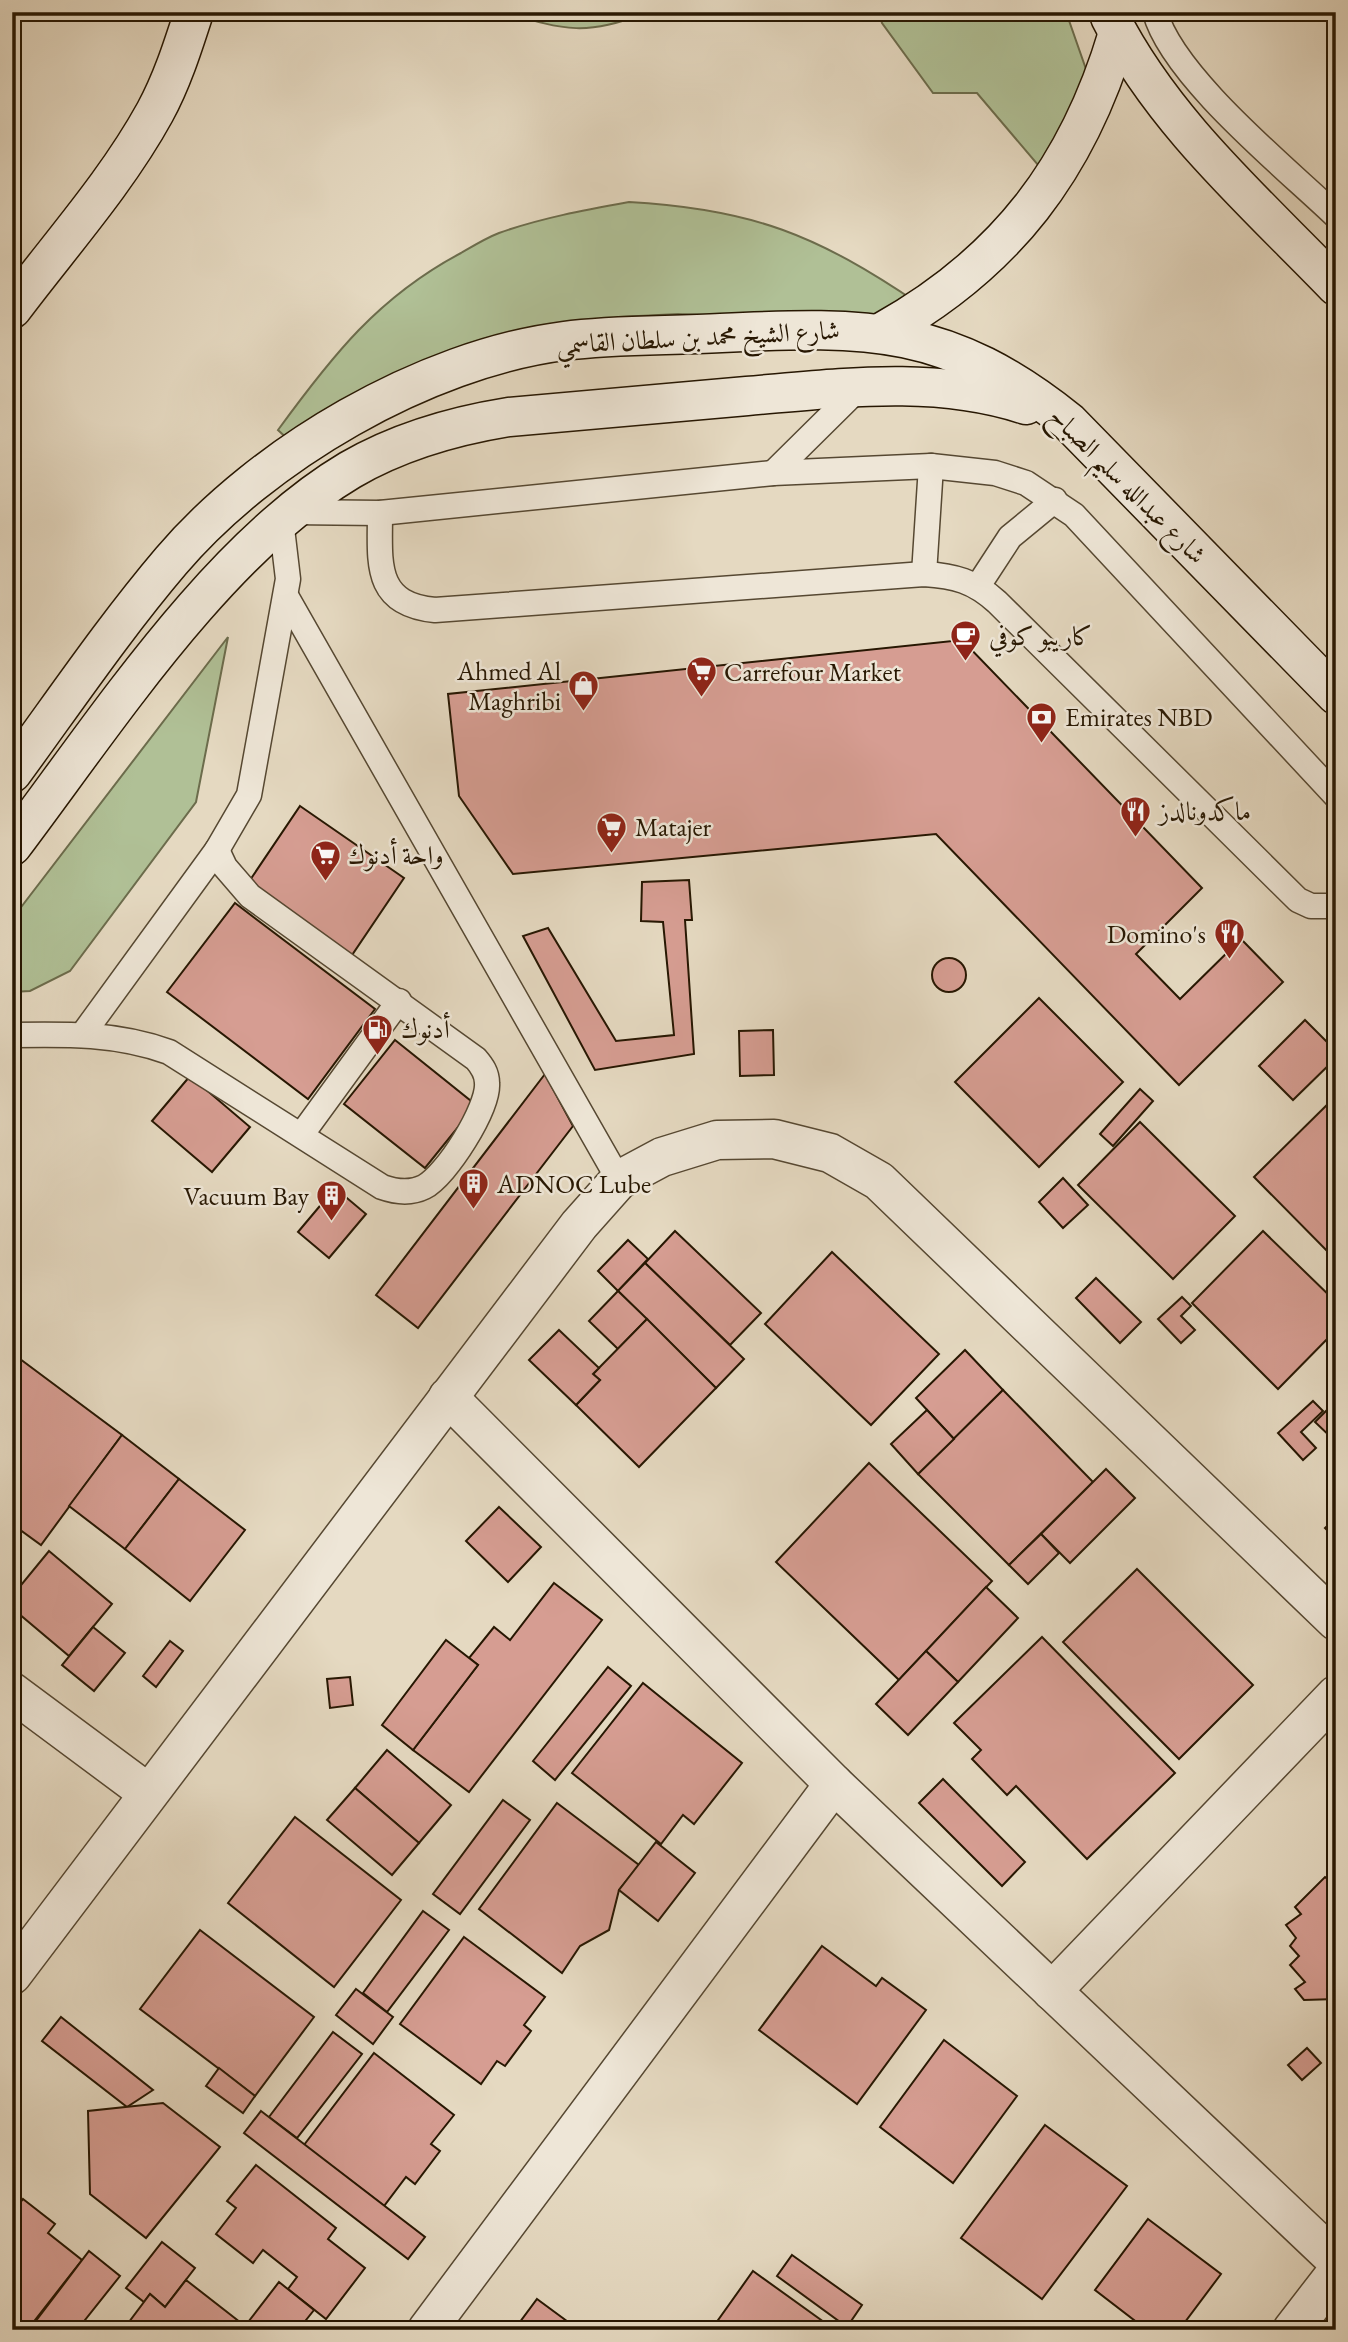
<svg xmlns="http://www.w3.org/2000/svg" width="1348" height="2342" font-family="'EB Garamond',Amiri,serif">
	<rect width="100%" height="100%" fill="#e5d9c1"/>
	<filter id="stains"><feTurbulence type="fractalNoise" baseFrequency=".00286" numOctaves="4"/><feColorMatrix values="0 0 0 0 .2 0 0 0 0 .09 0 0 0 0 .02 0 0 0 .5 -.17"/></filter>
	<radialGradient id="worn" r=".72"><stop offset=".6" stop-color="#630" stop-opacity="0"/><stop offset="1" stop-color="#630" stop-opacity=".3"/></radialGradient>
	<g fill="#b0c096" stroke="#6c6c4c" stroke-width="2">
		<path d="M505 12H648C586 36 566 31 505 12Z"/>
		<path d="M879 12H1066L1094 92 1038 165 977 93H933L882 23Z"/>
		<path d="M629 202C753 209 817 235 919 304L856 321 678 314 619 317 292 443 278 430C332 356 378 297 461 253 473 246 486 238 499 233 541 218 585 210 629 202Z"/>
		<path d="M228 637 196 802 70 971 30 991 12 992V919Z"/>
	</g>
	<g fill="#d69d92" stroke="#271702" stroke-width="2">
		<path d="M962 640 1202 888 1136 954 1180 999 1241 939 1283 982 1179 1085 936 834 513 874 459 796 448 694Z"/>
		<path d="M300 806 404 878 350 958 246 886Z"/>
		<path d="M689 880 692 920H685L694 1054 595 1070 523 936 548 928 616 1041 674 1035 663 922 641 921 642 882Z"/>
		<path d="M235 903 375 1009 308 1099 167 992Z"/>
		<circle cx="949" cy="975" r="17"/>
		<path d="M1039 998 1123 1082 1039 1167 955 1082Z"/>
		<path d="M1305 1020 1336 1051V1058L1293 1100 1259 1066Z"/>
		<path d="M773 1030 774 1075 740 1076 739 1031Z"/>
		<path d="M395 1040 476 1105 425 1168 344 1104Z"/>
		<path d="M545 1074 573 1126 418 1328 376 1295Z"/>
		<path d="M190 1076 250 1127 212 1172 152 1121Z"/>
		<path d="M1140 1089 1153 1101 1113 1146 1100 1134Z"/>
		<path d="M1336 1096V1260L1254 1177Z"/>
		<path d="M1140 1122 1235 1216 1173 1279 1078 1185Z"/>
		<path d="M1063 1178 1088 1205 1063 1228 1039 1202Z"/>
		<path d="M335 1188 366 1214 329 1258 298 1232Z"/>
		<path d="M675 1231 761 1313 730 1345 645 1263Z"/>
		<path d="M1263 1231 1336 1302V1330L1278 1389 1192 1303Z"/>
		<path d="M628 1240 648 1259 618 1291 598 1271Z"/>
		<path d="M832 1252 939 1354 871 1425 765 1324Z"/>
		<path d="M645 1263 744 1359 716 1388 618 1291Z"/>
		<path d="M1096 1278 1141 1322 1120 1343 1076 1298Z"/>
		<path d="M618 1291 647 1319 618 1349 589 1321Z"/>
		<path d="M1182 1297 1191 1306 1181 1316 1195 1330 1181 1343 1158 1319Z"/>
		<path d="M647 1319 716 1388 639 1467 576 1405 600 1380 593 1374Z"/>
		<path d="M559 1330 599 1368 593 1374 600 1380 576 1405 529 1360Z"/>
		<path d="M965 1350 1003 1390 954 1439 916 1398Z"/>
		<path d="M12 1353 122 1435 41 1545 12 1524Z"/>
		<path d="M1003 1390 1093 1482 1009 1565 918 1474Z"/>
		<path d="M1313 1401 1323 1411 1301 1432 1316 1448 1303 1460 1278 1433Z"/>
		<path d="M1336 1401V1442L1315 1422Z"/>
		<path d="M927 1410 954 1439 918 1474 891 1444Z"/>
		<path d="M122 1435 179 1479 125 1549 69 1506Z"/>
		<path d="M869 1463 992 1581 899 1680 776 1562Z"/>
		<path d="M1106 1469 1135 1498 1070 1563 1041 1534Z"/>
		<path d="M179 1479 245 1530 190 1601 125 1549Z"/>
		<path d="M499 1507 541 1547 508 1582 466 1541Z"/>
		<path d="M1336 1518V1539L1325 1528Z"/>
		<path d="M1041 1534 1059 1553 1028 1584 1009 1565Z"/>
		<path d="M49 1551 112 1604 69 1656 12 1608V1596Z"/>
		<path d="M1137 1569 1253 1685 1179 1759 1063 1642Z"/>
		<path d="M554 1583 602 1620 469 1792 413 1750 478 1665 469 1658 494 1627 510 1640Z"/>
		<path d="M986 1587 1018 1618 958 1682 926 1651Z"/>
		<path d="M93 1627 125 1653 94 1691 62 1665Z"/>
		<path d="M1042 1637 1175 1773 1087 1859 1016 1786 1007 1795 972 1759 981 1750 954 1723Z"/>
		<path d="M446 1640 478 1665 413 1750 382 1725Z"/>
		<path d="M170 1641 183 1651 156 1687 143 1676Z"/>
		<path d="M926 1651 958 1682 908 1735 876 1704Z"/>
		<path d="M608 1667 631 1686 555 1780 533 1761Z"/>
		<path d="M350 1677 353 1705 330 1708 327 1679Z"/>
		<path d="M643 1683 742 1763 694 1824 683 1815 661 1844 572 1773Z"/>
		<path d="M387 1750 451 1805 419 1843 355 1788Z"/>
		<path d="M943 1779 1025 1862 1002 1886 919 1803Z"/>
		<path d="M355 1788 419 1843 392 1875 327 1820Z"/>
		<path d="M503 1800 530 1820 460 1914 433 1894Z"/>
		<path d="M557 1803 639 1865 619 1890 609 1930 580 1946 562 1973 479 1909Z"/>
		<path d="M295 1817 401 1900 334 1987 228 1903Z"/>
		<path d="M656 1842 695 1873 658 1921 619 1890Z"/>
		<path d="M1325 1877 1336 1886V1999L1304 2000 1295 1989 1305 1982 1290 1965 1299 1956 1290 1946 1296 1938 1286 1925 1301 1914 1295 1907Z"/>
		<path d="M423 1911 449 1930 387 2012 363 1993Z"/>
		<path d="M200 1930 314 2017 255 2096 140 2009Z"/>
		<path d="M464 1937 545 1997 524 2025 531 2031 505 2066 497 2061 481 2084 400 2024Z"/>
		<path d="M822 1946 876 1986 882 1978 926 2010 857 2104 759 2030Z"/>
		<path d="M356 1989 393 2017 373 2044 336 2015Z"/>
		<path d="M61 2017 153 2090 127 2107 42 2041Z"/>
		<path d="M333 2032 362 2054 297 2138 269 2117Z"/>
		<path d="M944 2040 1017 2096 953 2183 880 2127Z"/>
		<path d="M1307 2048 1321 2063 1302 2080 1288 2065Z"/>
		<path d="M374 2053 454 2115 431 2144 440 2151 415 2184 406 2177 384 2206 304 2145Z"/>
		<path d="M219 2068 255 2096 243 2113 206 2086Z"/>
		<path d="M163 2103 220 2147 146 2238 90 2194 88 2111Z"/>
		<path d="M261 2111 425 2237 408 2259 244 2133Z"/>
		<path d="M1045 2125 1127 2186 1042 2299 961 2238Z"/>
		<path d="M256 2165 336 2228 328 2239 365 2268 326 2319 288 2289 297 2277 263 2250 253 2263 216 2234 236 2208 227 2201Z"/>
		<path d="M23 2199 55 2224 48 2233 82 2260 28 2329 12 2317V2212Z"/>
		<path d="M1148 2219 1221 2274 1179 2330H1158L1151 2324 1147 2330 1095 2290Z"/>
		<path d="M162 2242 195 2268 165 2307 150 2294 144 2302 126 2288Z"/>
		<path d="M89 2251 120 2276 77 2330H29Z"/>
		<path d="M792 2255 862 2305 847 2327 777 2276Z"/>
		<path d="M753 2271 835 2330H711Z"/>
		<path d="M186 2280 245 2326 250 2330H123L150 2294 165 2307Z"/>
		<path d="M279 2282 314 2310 298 2330H250L245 2326Z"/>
		<path d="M537 2299 579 2330H514Z"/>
	</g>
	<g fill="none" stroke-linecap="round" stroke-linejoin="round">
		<defs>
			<g id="lane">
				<path d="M1155 12C1172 76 1286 168 1336 216"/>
				<path d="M773 473 861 386"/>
				<path d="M291 512 380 513 773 473 931 466 995 473 1026 483 1074 515 1336 796"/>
				<path d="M380 513C380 562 373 604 435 610L924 574C955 576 974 581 997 602L1298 900 1311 906H1336"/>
				<path d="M924 574 931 466"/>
				<path d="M978 586 1010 537 1055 500"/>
				<path d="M286 596 619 1180"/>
				<path d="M83 1034 217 850 249 795 288 579 281 520"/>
				<path d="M12 1035C66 1034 117 1033 169 1052L382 1187C396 1192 410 1194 424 1187 446 1176 489 1108 487 1083 487 1073 482 1066 476 1059L250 896 225 867 217 850"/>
				<path d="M302 1134 399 1001"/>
			</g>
			<g id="street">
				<path d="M448 1397 834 1784 1336 2260"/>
				<path d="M12 1692 148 1793"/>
				<path d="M12 1975 579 1225 619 1180 662 1157 717 1140 774 1139 830 1153 879 1181 1336 1621"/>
				<path d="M1052 1991 1336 1695"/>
				<path d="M427 2330 834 1784"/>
				<path d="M1292 2330 1336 2273"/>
			</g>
			<g id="secondary">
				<path d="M1110 17C1163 122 1255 202 1336 286"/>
				<path d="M12 309C60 245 116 183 155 112 172 81 183 46 194 12"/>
				<path d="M882 332C1006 263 1078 168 1118 33"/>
				<path d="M12 773C64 702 114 628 171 561 262 454 424 359 564 341 616 334 670 336 721 333 869 326 948 325 1069 422L1336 695"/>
				<path d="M12 846C105 723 217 549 350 470 400 441 453 426 509 417 589 410 668 403 747 396 841 388 935 375 1026 405"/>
			</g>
		</defs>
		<use href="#lane" stroke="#564832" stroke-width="27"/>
		<use href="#street" stroke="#564832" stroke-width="41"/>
		<use href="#secondary" stroke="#271702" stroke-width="41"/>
		<use href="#lane" stroke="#eee6d7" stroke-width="24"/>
		<use href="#street" stroke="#eee6d7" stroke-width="38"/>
		<use href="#secondary" stroke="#eee6d7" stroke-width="38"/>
	</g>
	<defs>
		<symbol id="cafe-pin" viewBox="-11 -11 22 30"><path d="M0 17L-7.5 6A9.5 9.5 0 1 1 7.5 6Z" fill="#8f2418" stroke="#eee6d7"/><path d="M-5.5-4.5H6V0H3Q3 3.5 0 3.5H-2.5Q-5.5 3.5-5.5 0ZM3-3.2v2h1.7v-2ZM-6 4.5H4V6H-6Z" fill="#fff"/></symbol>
		<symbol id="supermarket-pin" viewBox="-11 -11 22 30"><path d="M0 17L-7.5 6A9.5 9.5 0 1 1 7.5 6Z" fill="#8f2418" stroke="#eee6d7"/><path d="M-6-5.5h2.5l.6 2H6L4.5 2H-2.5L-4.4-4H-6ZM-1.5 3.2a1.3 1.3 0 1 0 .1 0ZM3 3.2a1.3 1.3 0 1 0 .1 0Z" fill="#fff"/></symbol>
		<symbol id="shop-pin" viewBox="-11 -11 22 30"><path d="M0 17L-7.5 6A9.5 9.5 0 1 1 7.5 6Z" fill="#8f2418" stroke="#eee6d7"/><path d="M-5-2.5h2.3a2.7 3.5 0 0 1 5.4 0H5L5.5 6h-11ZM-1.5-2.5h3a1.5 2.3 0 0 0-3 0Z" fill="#fff"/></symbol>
		<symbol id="bank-pin" viewBox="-11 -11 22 30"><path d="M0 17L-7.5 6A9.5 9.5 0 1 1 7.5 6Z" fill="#8f2418" stroke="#eee6d7"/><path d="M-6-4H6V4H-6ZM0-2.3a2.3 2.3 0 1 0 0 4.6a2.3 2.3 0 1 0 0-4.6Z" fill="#fff"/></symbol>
		<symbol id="restaurant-pin" viewBox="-11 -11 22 30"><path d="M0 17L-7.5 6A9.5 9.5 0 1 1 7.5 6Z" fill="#8f2418" stroke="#eee6d7"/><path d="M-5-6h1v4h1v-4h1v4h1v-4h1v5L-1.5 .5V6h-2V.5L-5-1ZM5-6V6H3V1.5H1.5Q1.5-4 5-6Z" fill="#fff"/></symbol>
		<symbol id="fuel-pin" viewBox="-11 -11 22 30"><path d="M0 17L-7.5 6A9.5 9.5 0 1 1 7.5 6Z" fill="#8f2418" stroke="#eee6d7"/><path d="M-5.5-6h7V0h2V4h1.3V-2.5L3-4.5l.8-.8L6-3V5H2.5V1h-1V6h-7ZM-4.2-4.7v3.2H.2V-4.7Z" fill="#fff"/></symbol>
		<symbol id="building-pin" viewBox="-11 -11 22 30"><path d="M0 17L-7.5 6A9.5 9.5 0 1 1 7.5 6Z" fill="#8f2418" stroke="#eee6d7"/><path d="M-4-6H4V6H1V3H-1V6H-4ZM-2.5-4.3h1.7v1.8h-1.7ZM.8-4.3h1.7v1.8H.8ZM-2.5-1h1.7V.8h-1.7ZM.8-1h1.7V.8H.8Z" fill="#fff"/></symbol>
	</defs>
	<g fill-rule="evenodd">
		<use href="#cafe-pin" x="948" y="618" width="35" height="47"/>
		<use href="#supermarket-pin" x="684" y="654" width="35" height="47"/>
		<use href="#shop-pin" x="566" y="668" width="35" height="47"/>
		<use href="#bank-pin" x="1024" y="700" width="35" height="47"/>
		<use href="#restaurant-pin" x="1118" y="794" width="35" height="47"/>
		<use href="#supermarket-pin" x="594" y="810" width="35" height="47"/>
		<use href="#supermarket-pin" x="308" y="838" width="35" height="47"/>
		<use href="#restaurant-pin" x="1212" y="916" width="35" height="47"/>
		<use href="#fuel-pin" x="360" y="1012" width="35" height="47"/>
		<use href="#building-pin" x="456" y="1166" width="35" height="47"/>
		<use href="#building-pin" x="314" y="1178" width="35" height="47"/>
	</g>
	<g text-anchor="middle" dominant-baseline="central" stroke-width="5" stroke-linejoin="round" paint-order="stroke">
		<g font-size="26" fill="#271702" stroke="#eee6d7">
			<text transform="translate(698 337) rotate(-3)">شارع الشيخ محمد بن سلطان القاسمي</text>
			<text transform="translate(1128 485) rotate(45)">شارع عبدالله سليم الصباح</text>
		</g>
		<g font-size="26" fill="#271702" stroke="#eee6d7" text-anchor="start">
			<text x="989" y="636">كاريبو كوفي</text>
			<text x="561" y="671" text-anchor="end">Ahmed Al<tspan x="561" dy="30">Maghribi</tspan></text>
			<text x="724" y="672">Carrefour Market</text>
			<text x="1065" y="717">Emirates NBD</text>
			<text x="1159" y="811">ماكدونالدز</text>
			<text x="635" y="827">Matajer</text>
			<text x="348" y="855">واحة أدنوك</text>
			<text x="1206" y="934" text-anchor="end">Domino's</text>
			<text x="401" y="1029">أدنوك</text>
			<text x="497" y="1184">ADNOC Lube</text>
			<text x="309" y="1196" text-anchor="end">Vacuum Bay</text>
		</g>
	</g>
	<rect width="1348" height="2342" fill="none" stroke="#e5d9c1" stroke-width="42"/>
	<rect x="14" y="14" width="1320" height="2314" fill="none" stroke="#271702" stroke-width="3.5"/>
	<rect x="21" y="21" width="1306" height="2300" fill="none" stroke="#271702" stroke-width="2"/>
	<rect width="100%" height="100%" filter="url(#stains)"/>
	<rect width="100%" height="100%" fill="url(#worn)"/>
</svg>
